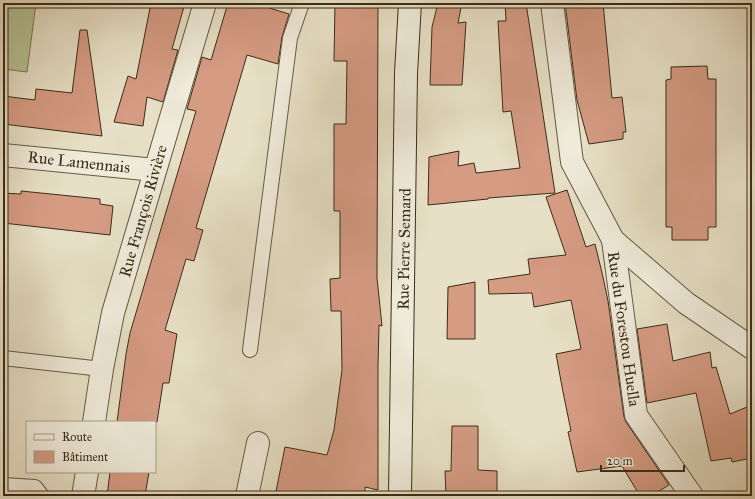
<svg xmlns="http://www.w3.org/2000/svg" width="755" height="499" font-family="'IM FELL Great Primer',serif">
	<rect width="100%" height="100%" fill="#e7e0c6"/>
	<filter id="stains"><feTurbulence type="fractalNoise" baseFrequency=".005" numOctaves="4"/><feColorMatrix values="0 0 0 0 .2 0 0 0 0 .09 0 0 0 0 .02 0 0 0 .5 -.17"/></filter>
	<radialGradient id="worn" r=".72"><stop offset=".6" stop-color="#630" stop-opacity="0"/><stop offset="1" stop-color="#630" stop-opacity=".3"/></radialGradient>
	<path fill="#b6c295" stroke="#787756" d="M3 3H36L27 72 3 69Z"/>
	<g fill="#d59b83" stroke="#3b2c17">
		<path d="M151 3H185L172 49 178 50 163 102 147 97 143 126 114 122 128 76 136 79Z"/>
		<path d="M228 3H253L289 14 282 37 278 64 247 55 196 228 203 230 194 261 186 259 165 330 177 334 169 383H163L157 422H117L126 354 130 333 196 111 187 109 202 57 211 60Z"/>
		<path d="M335 3H378L377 278 382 326 379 325 378 366V490L365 487V496H275L285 447 327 455 334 430 342 370 341 311H331L330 279 340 278V211H334V124H346L347 61H334Z"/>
		<path d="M438 3H462L458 23 466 22 462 85H430L432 27Z"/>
		<path d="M505 3H526L555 193 488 198V199L428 205 429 157 459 151 458 166 474 163 476 173 520 168 511 111 503 112 498 21H506Z"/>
		<path d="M565 3H603L612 98 622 97 626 132H623V139L589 144 577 100Z"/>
		<path d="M80 30H87L102 136 3 124V96L35 100 36 89 72 93Z"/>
		<path d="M707 66 708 79H716V227H708V240H672V227H666V80L671 79V67Z"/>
		<path d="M567 190 586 247 595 244 603 277 608 301 624 417 626 422 669 485 651 496H640L622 466 577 472 568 432 571 431 563 392 556 354 581 349 571 300 534 307 532 293 489 294 488 280 530 274 528 259 566 255 546 197Z"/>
		<path d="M21 191 100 199V204L113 206 110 235 3 223V193L21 194Z"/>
		<path d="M475 282V339H447L448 287Z"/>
		<path d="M667 324 673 361 710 352 712 368 716 367 730 414 752 405V458L732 462 731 458 711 461 696 393 647 403 637 329Z"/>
		<path d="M452 426H478V470L497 471V496H446L445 471H451Z"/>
		<path d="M110 472H149L145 496H107Z"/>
	</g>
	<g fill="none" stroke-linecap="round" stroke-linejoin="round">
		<defs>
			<g id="lane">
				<path d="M250 350 290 38 302 3"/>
				<path d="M3 358 102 369"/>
				<path d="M3 485 35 487 42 496"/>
			</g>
			<g id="street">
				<path d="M552 3 572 162 613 240 686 303 752 348"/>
				<path d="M3 155 155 170"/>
				<path d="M613 240 636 415 692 496"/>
				<path d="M94 422 102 369 113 313 142 215 205 3"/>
				<path d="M83 496 87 472"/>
				<path d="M247 496 258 443"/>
			</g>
			<path id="secondary" d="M400 496 406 73 410 3"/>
		</defs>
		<use href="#lane" stroke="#665943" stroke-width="16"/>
		<use href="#street" stroke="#665943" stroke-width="24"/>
		<use href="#secondary" stroke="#3b2c17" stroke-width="24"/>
		<use href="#lane" stroke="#efebda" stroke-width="14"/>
		<use href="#street" stroke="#efebda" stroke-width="22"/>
		<use href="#secondary" stroke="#efebda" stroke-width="22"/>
	</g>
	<g text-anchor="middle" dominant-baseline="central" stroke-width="3" stroke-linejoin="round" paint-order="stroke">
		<g font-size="16" fill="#3b2c17" stroke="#efebda">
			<text transform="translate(79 162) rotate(6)">Rue Lamennais</text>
			<text transform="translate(143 211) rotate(-74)">Rue François Rivière</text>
			<text transform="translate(404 249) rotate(-89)">Rue Pierre Semard</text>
			<text transform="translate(624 329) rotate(82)">Rue du Forestou Huella</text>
		</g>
	</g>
	<rect width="755" height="499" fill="none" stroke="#e7e0c6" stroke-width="16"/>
	<rect x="4" y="4" width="747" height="491" fill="none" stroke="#3b2c17" stroke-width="2"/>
	<rect x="8" y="8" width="739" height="483" fill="none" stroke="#3b2c17"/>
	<rect x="26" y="421" width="130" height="52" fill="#efebda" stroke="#a79f8c"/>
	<rect x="34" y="434" width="20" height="6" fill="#efebda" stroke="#a79f8c"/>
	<text x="62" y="441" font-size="12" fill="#3b2c17">Route</text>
	<rect x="34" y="451" width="20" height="12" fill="#d59b83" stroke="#a79f8c"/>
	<text x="62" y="461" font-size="12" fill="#3b2c17">Bâtiment</text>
	<path d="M601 465v6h83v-6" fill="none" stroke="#3b2c17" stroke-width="2"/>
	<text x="607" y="465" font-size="12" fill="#3b2c17" stroke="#efebda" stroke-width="3" paint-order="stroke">20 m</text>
	<rect width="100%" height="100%" filter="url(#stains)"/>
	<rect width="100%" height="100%" fill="url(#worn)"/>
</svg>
